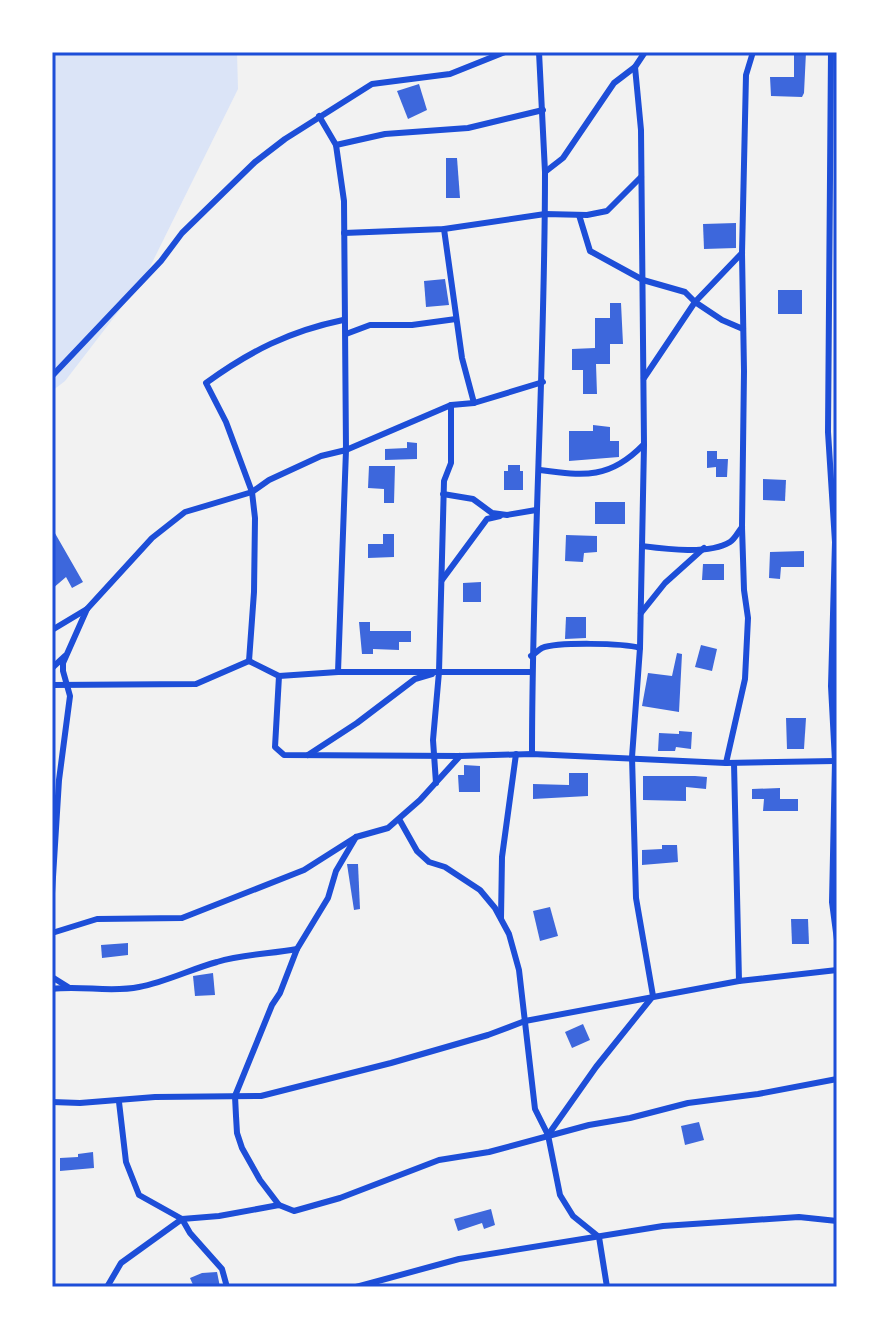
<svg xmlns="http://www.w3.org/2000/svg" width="889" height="1339" font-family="Karla,sans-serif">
	<rect width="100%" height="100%" fill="#f2f2f2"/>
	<path fill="#dbe4f7" d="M52 52H237L238 89 145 277 65 381 52 391Z"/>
	<g fill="#3d67dc">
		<path d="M794 52H806L804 93 802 97 771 96 770 77H794Z"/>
		<path d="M419 84 427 110 408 119 397 91Z"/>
		<path d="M446 158H457L460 198H446Z"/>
		<path d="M736 223V248L704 249 703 224Z"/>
		<path d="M445 279 449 305 426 307 424 281Z"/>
		<rect x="778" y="290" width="24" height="24"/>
		<path d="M610 303H621L623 344H610V364H596L597 394H583V370H572V349L595 348V318H610Z"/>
		<path d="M593 425 610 427V441H619V457L569 461V431H593Z"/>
		<path d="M407 442 417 443V459L385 460V449L407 448Z"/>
		<path d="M707 451H717V459H728L727 477H716V467L707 468Z"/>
		<path d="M508 465H520V471H523V490H504V471H508Z"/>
		<path d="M369 466H395L394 503H384V489L368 488Z"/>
		<path d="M763 479 786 480 785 501 763 500Z"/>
		<rect x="595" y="502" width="30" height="22"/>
		<path d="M52 528 83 582 72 588 66 577 52 589Z"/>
		<path d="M383 534H394V557L368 558V544H383Z"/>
		<path d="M566 535 597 536V552L584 553 583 562 565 561Z"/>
		<path d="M804 551V567H781L780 579 769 578 770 552Z"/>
		<path d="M703 564H724V580H702Z"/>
		<path d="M481 582V602H463V583Z"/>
		<path d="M566 617H586V638L565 639Z"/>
		<path d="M359 622H370V631H411V642H399V650L373 649V654H362Z"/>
		<path d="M701 645 717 649 712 671 695 667Z"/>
		<path d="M677 653 682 654 679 712 642 706 648 673 672 676Z"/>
		<path d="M786 718H806L804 749H787Z"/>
		<path d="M679 731 692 732 691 749 676 747 675 751H658L659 733 679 734Z"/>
		<path d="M464 765 480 766V792H459L458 775H464Z"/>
		<path d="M569 773H588V796L533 799V784L569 785Z"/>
		<path d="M643 776H695L707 777 706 789 686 787V801L643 800Z"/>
		<path d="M780 788V799H798V811H763L764 799H752V789Z"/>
		<path d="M662 845H677L678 862 642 865V850L662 849Z"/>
		<path d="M347 864H358L360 909 354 910Z"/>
		<path d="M550 907 558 936 540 941 533 911Z"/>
		<path d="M791 919H808L809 944H792Z"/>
		<path d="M128 943V955L102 958 101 945Z"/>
		<path d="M213 973 215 995 195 996 193 976Z"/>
		<path d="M583 1024 590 1040 572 1048 565 1032Z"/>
		<path d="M699 1122 704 1140 685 1145 681 1126Z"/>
		<path d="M93 1152 94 1168 60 1171V1158L78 1157V1154Z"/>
		<path d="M491 1209 495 1225 484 1229 482 1223 458 1231 454 1219Z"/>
		<path d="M217 1272 220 1287H194L190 1278 202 1273Z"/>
	</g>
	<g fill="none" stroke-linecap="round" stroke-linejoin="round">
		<g stroke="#1d4ed8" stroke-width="6">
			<path d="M539 52 545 172"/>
			<path d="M831 52 828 432 835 542 831 686 835 761 832 902 837 940"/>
			<path d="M319 116 336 145 344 201 346 450 338 672"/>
			<path d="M336 145 385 134 468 128 543 110"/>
			<path d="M579 215 590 251 643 280 685 292 695 302 722 320 743 329"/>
			<path d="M444 229 462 358 474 403"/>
			<path d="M344 233 444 229 545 214 587 215 607 211 641 177"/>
			<path d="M346 334 370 325H412L456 319"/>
			<path d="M52 376 161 261 182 233 255 162 285 139 372 84 450 74 505 52"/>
			<path d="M644 378 695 302 742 253"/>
			<path d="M540 470C585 476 610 479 643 445"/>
			<path d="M443 494 473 499 492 513 507 515 536 510"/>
			<path d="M642 546C665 549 709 555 730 542 735 539 738 532 742 527"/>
			<path d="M442 580 487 519 500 516"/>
			<path d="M641 613 665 583 704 548"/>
			<path d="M52 630 87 609"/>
			<path d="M531 656C535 654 538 650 542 648 557 642 623 643 640 648"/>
			<path d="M249 661 254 592 255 518 252 492 226 422 206 383C250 351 290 331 343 320"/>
			<path d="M249 661 279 676 338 672H532"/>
			<path d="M52 668 65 656"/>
			<path d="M279 676 275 747 284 755 460 756 532 754 726 763 835 761"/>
			<path d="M52 685 196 684 249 661"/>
			<path d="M532 754C532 559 545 366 545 172L563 158 614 83 635 67"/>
			<path d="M308 755 357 723 415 679 432 674"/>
			<path d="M726 763 745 679 748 618 744 590 742 527 744 371 742 253 746 75 753 52"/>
			<path d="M734 763 739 981"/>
			<path d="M436 783 433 740 439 672 444 481 451 463V405"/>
			<path d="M399 819 417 851 429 862 445 867 480 890 495 908 509 934 519 970 535 1109 548 1135 560 1195 573 1216 599 1237 607 1287"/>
			<path d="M52 893 59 780 70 696 63 671V663L87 609 152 538 185 512 252 492 269 480 321 456 346 450 451 405 474 403 543 382"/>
			<path d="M501 918 502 857 516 754"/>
			<path d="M52 933 97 919 182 918 304 870 356 837 388 828 420 800 460 756"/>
			<path d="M52 977 68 987"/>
			<path d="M52 989C81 985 110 993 139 987 166 982 191 969 217 962 243 954 270 954 297 949"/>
			<path d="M52 1102 80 1103 155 1097 261 1096 391 1063 488 1035 525 1021 739 981 837 970"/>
			<path d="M119 1102 126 1162 139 1195 182 1219 190 1233 222 1269 227 1287"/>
			<path d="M548 1135 596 1067 653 996 636 898 632 757 640 648 644 445 641 130 635 67 645 52"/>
			<path d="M279 1205 260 1180 242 1148 237 1133 236 1116 235 1096 272 1005 280 993 297 949 328 898 336 871 356 837"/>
			<path d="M107 1287 121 1263 182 1219 219 1216 279 1205 294 1211 340 1198 439 1160 489 1152 589 1125 630 1118 688 1103 758 1094 837 1079"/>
			<path d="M356 1287 459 1259 663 1226 799 1217 837 1221"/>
		</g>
	</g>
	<rect width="889" height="1339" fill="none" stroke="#ffffff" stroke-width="108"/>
	<rect x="54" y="54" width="781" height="1231" fill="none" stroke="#1d4ed8" stroke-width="3"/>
</svg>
